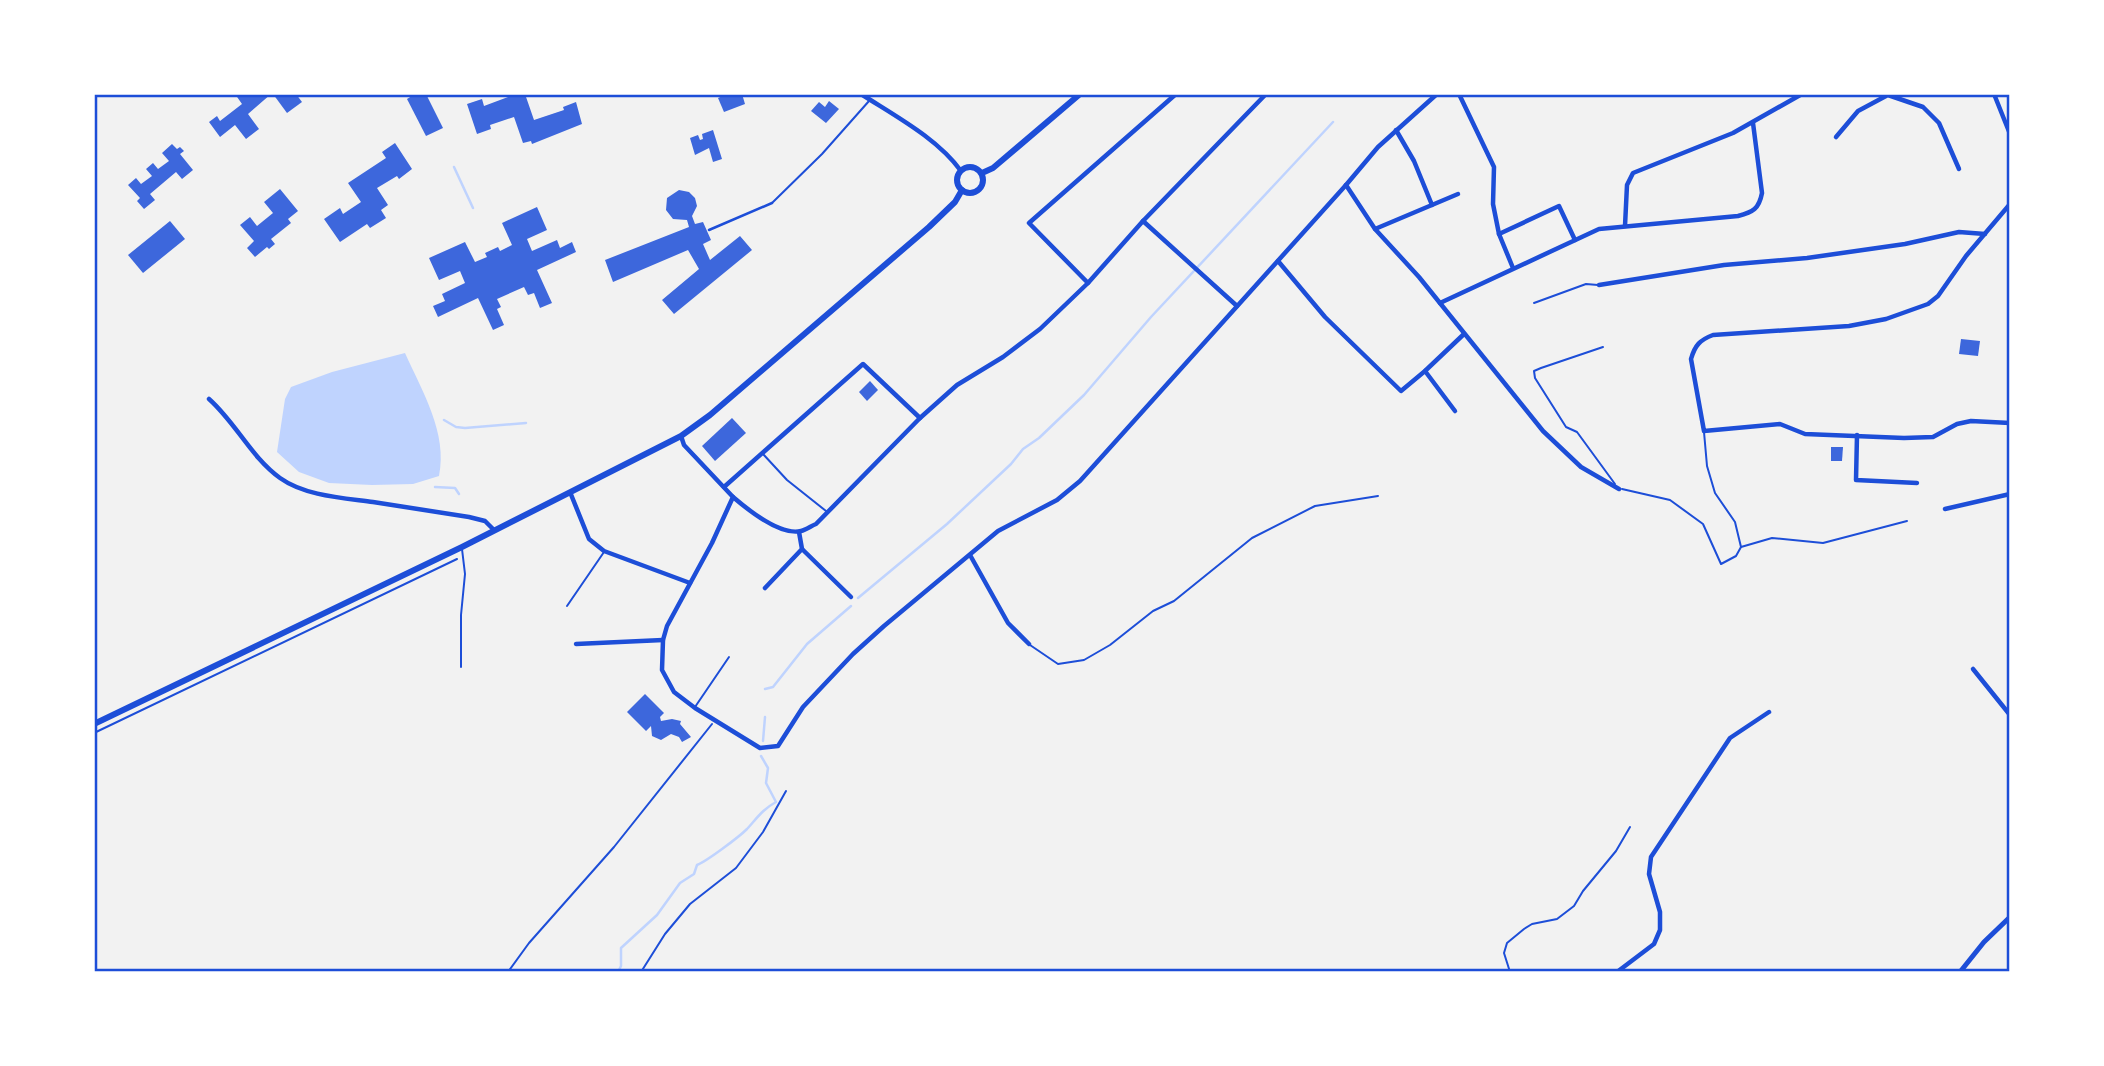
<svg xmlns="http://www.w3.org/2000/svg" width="2104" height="1066" font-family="Poppins,sans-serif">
	<rect width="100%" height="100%" fill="#f2f2f2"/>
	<path fill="#bfd3fe" d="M405 353C422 391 448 433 439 476L413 484 372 485 329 483 299 472 277 452 285 399 291 387 332 372Z"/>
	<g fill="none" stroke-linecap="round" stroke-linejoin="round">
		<g stroke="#bfd3fe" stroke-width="2.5">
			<path d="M454 167 473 208"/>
			<path d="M444 420 456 427 465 428 526 423"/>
			<path d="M435 487 455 488 459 494"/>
			<path d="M858 598 947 524 1011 464 1023 449 1039 438 1084 395 1151 317 1333 122"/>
			<path d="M765 689 773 687 807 644 851 606"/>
			<path d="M763 741 765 717"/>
			<path d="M618 972 621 966V948L657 915 680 883 694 874 697 865C707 861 739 837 747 829 757 818 763 809 776 802L766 783 768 768 761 756"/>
		</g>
	</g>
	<g fill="#3d67dc">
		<path d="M235 94H271L248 114 259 129 246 139 235 125 220 137 209 122 217 116 220 121 242 104Z"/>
		<path d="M273 94H296L302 102 287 113Z"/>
		<path d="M415 94H426L443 128 426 136 407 99Z"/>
		<path d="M516 94H525L534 120 564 110 563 107 576 102 582 124 532 144 531 141 523 143 514 117 490 125 491 129 477 134 467 104 482 99 484 106Z"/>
		<path d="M727 94H742L745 104 724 112 718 98Z"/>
		<path d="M829 101 839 109 826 123 811 111 819 102 825 107Z"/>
		<path d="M713 130 722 159 713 162 709 148 695 155 690 138 698 135 700 140 703 139 702 134Z"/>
		<path d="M395 143 412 169 399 179 397 176 377 188 388 205 381 210 386 218 370 228 367 224 340 242 324 219 340 208 343 214 361 202 348 183 386 158 382 152Z"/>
		<path d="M172 144 177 149 180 147 184 151 180 154 193 170 182 179 176 172 150 194 155 200 144 209 137 201 140 198 128 185 136 178 141 184 152 176 146 169 153 163 158 169 169 161 162 153Z"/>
		<path d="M280 189 298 211 288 219 291 223 271 239 275 244 269 249 267 247 255 257 247 248 254 241 240 225 250 217 257 226 273 213 264 202Z"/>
		<path d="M679 190 689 192 695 198 697 206 692 216 695 224 703 222 711 240 703 244 710 260 740 236 752 250 674 314 662 300 699 269 688 250 613 282 605 260 689 227 687 220 673 219 666 210 667 198Z"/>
		<path d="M537 207 547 230 527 239 532 251 557 240 560 248 572 242 576 252 537 270 552 303 540 308 534 293 528 295 524 287 497 299 501 307 497 309 504 325 493 330 478 298 438 317 433 306 445 301 442 294 465 283 460 271 439 280 429 258 465 242 475 262 487 257 485 253 498 247 500 251 512 245 502 223Z"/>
		<path d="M170 221 185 239 143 273 128 255Z"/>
		<path d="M1961 339 1980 341 1978 356 1959 354Z"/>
		<path d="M870 381 878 390 867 401 859 392Z"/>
		<path d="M732 418 746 433 715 461 702 446Z"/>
		<path d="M1831 447H1843L1842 461H1831Z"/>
		<path d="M645 694 664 713 660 717 661 721 672 719 681 721 680 724 691 737 682 742 679 737 671 734 661 740 652 736 651 726 646 731 627 712Z"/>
	</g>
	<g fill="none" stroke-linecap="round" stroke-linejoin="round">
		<g stroke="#1d4ed8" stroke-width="2">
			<path d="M94 733 457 559"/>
			<path d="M508 972 529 943 614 847 712 724"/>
			<path d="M641 972 665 934 690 904 736 868 763 832 786 791"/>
			<path d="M1510 972 1504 953 1507 943 1524 929 1532 924 1557 919 1574 906 1583 891 1616 851 1630 827"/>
		</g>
		<g stroke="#1d4ed8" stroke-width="2">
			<path d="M772 203 822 154 869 101"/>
			<path d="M1534 303 1586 284 1598 285"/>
			<path d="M1603 347 1541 368 1534 371 1535 378 1566 427 1577 432 1615 484"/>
			<path d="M763 454 787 480 826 511"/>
			<path d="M1622 489 1670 500 1703 524 1721 564 1736 556 1741 547 1735 522 1715 493 1707 466 1704 432"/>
			<path d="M1741 547 1772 538 1823 543 1907 521"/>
			<path d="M567 606 604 552"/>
			<path d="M1030 645 1058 664 1084 660 1110 645 1153 611 1174 601 1252 538 1315 506 1378 496"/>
			<path d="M461 667V615L465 574 462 549"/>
			<path d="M695 707 729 657"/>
		</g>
		<path stroke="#1d4ed8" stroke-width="2.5" d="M709 230 772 203"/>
		<g stroke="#1d4ed8" stroke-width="4.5">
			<path d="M861 94C895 116 937 138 961 171"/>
			<path d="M1459 94 1494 167 1493 204 1499 234 1513 268"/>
			<path d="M1885 94 1923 107 1939 123 1959 169"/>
			<path d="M1994 94 2010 134"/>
			<path d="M1396 130 1414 161 1432 205"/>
			<path d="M1836 137 1858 111 1886 96"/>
			<path d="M1346 185 1375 229 1419 277 1543 431 1581 467 1619 489"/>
			<path d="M2010 204 1966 256 1938 296 1928 304 1886 319 1849 326 1713 335C1700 340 1695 345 1691 359L1704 431 1780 424 1805 434 1904 438 1933 437 1957 424 1971 421 2010 423"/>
			<path d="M1143 221 1237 306"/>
			<path d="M1625 226 1627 185 1633 173 1733 133 1802 94"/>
			<path d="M1375 229 1458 194"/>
			<path d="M1499 234 1559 206 1575 240"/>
			<path d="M1278 261 1325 317 1401 391 1425 371 1464 334"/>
			<path d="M1088 283 1029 223 1176 94"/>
			<path d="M1599 285 1724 265 1807 258 1905 244 1959 232 1985 234"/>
			<path d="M1440 303 1599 229 1738 216C1753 212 1759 209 1762 193L1753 123"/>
			<path d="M1425 371 1455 411"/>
			<path d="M209 399C236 423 251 457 280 478 305 496 344 498 373 502 405 507 437 512 469 517L485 521 494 530"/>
			<path d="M1857 435 1856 480 1917 483"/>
			<path d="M681 436 684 445 733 497 712 543 667 626 663 640 662 670 674 692 695 708 760 748 778 746 803 707 853 654 884 626 998 531 1057 500 1080 481 1346 185 1378 147 1437 94"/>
			<path d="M724 487 863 364 920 418"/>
			<path d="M570 492 589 539 604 551 690 583"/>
			<path d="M733 497C747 509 780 536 801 531 806 530 811 526 816 524L920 418 957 385 1003 357 1040 329 1088 283 1143 221 1266 94"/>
			<path d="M1945 509 2010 494"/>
			<path d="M802 549 851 597"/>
			<path d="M970 555 1008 623 1029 644"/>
			<path d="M765 588 802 549 799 532"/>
			<path d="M576 644 663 640"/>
			<path d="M1973 669 2010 715"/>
			<path d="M1617 972 1654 944 1660 930V912L1649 874 1651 857 1730 738 1769 712"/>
		</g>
		<path stroke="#1d4ed8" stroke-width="5" d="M1960 972 1984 942 2010 917"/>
		<g stroke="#1d4ed8" stroke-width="6">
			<circle cx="970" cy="180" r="13"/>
			<path d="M982 173 993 168 1080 94"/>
			<path d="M94 724 462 547 681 436 710 415 929 227 955 202 962 190"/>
		</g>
	</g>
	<rect width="2104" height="1066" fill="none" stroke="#ffffff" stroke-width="192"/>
	<rect x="96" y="96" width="1912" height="874" fill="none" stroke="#1d4ed8" stroke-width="2.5"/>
</svg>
